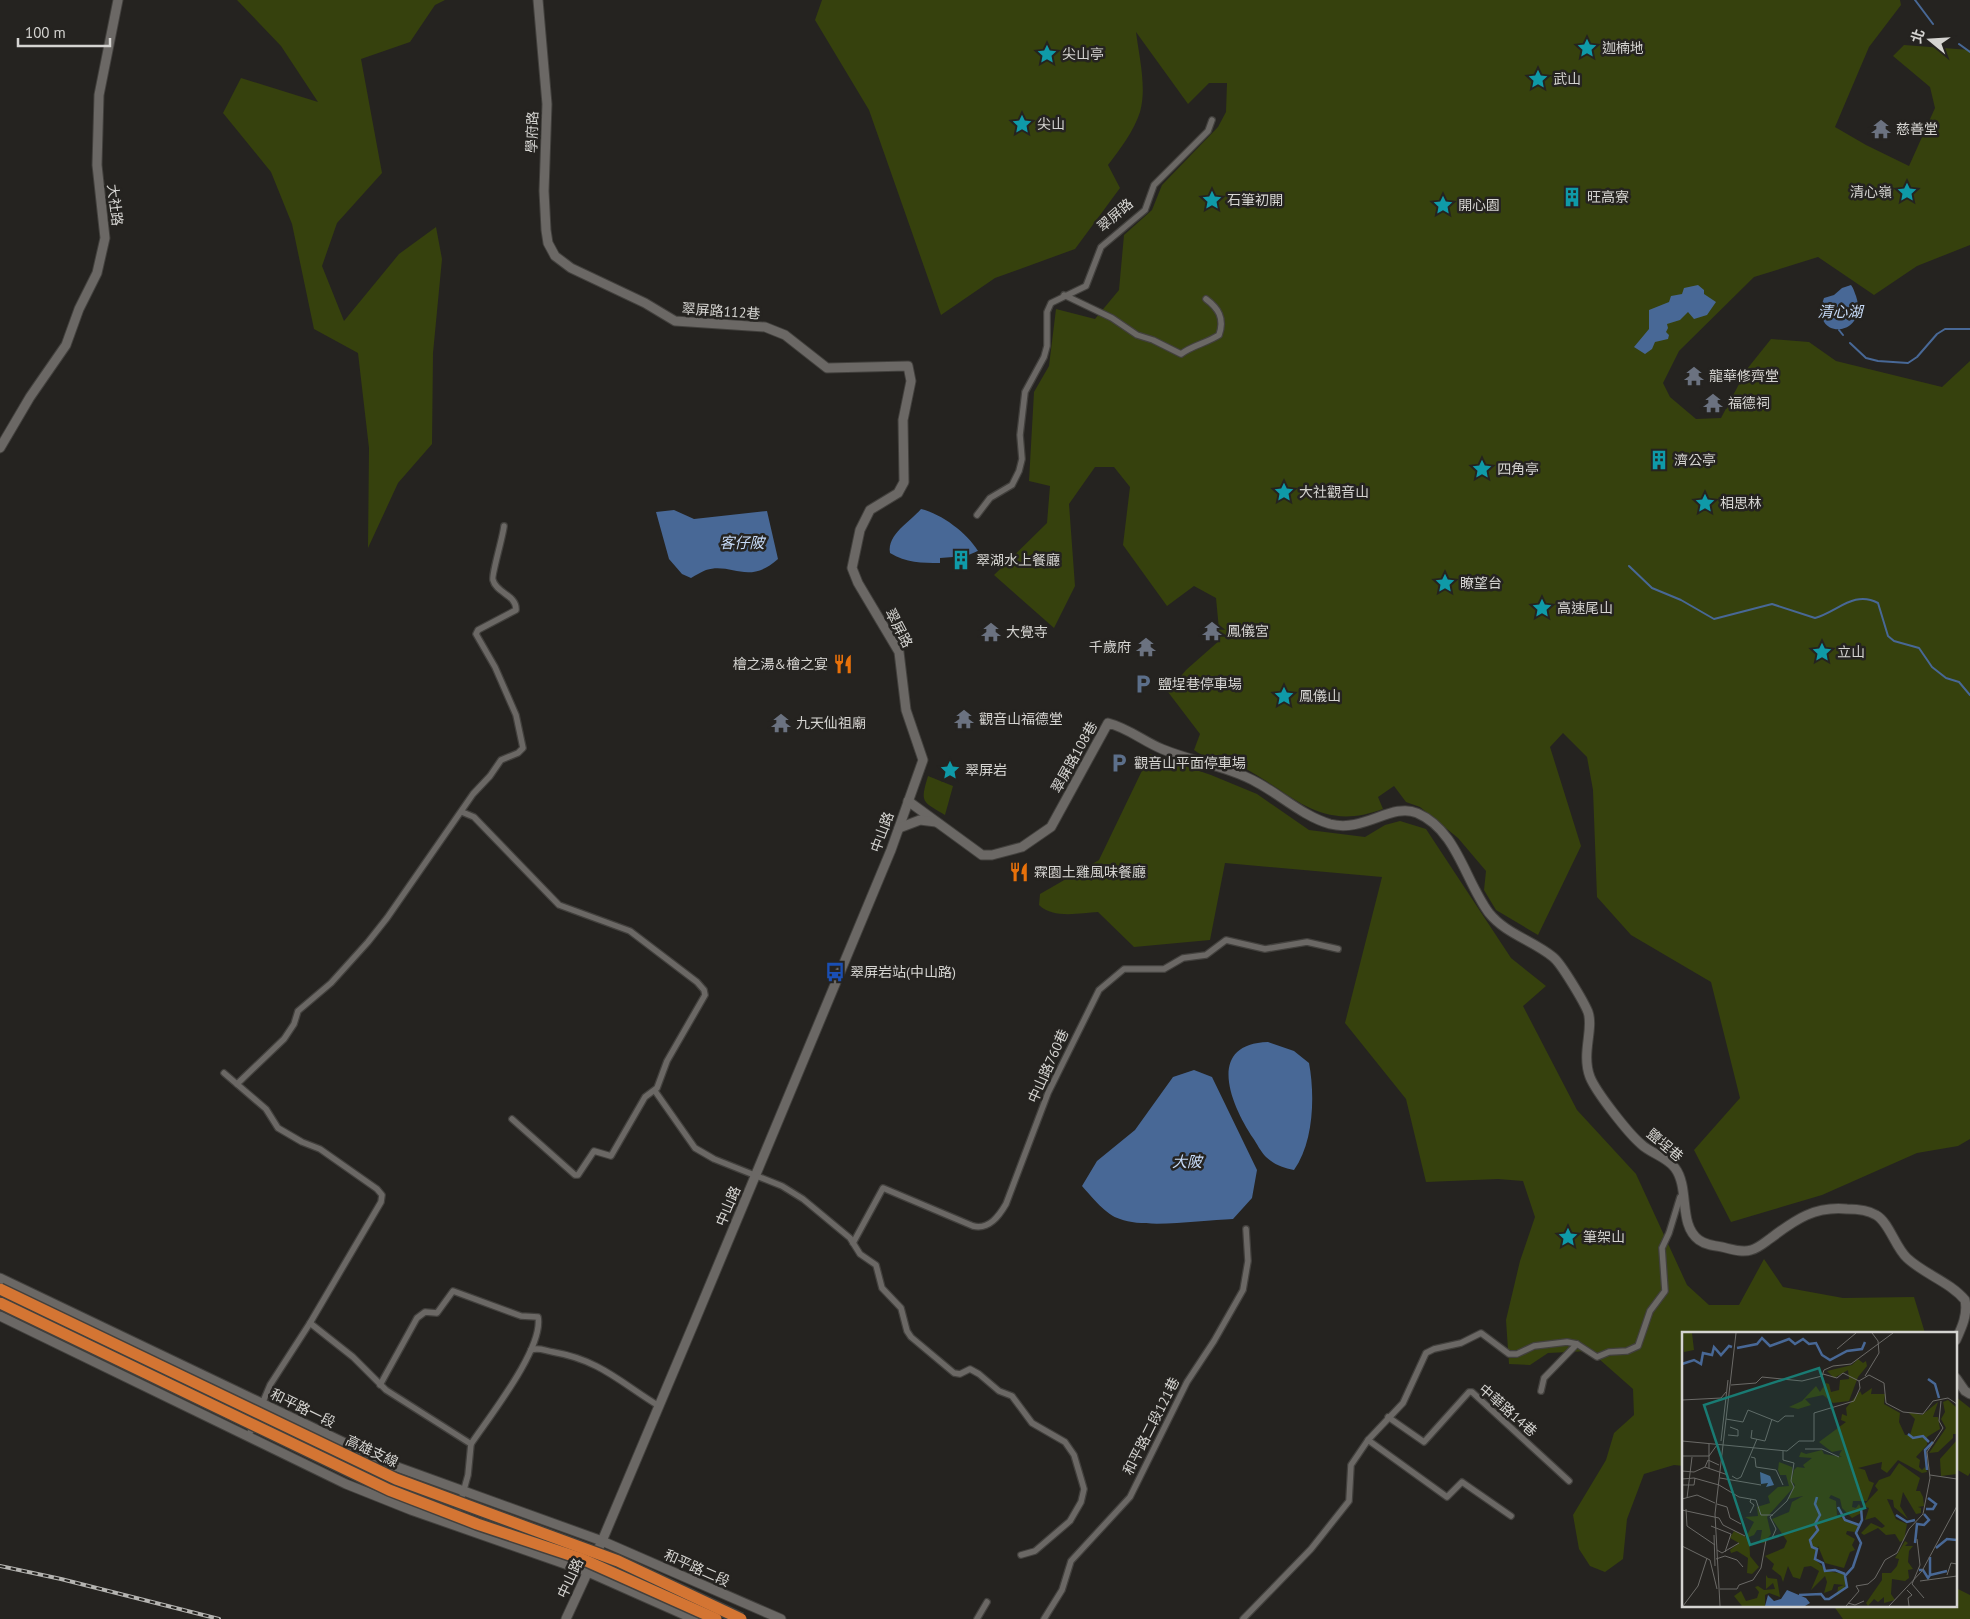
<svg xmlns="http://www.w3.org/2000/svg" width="1970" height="1619" font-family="'PT Sans','Noto Sans TC',sans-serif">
	<rect width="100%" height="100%" fill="#252320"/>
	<g fill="#36410d">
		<path d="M237 0H445L435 5 410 42 361 59 382 173 337 223 322 266 344 321 399 254 436 227 442 259 433 353 432 444 398 483 368 548 369 448 358 353 314 329 292 224 271 172 223 113 241 78 318 102 281 46Z"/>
		<path d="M822 0H1900L1901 5 1869 47 1835 127 1866 145 1909 166 1935 108 1930 87 1893 56 1904 45 1970 50V245L1917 266 1874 295 1818 257 1754 277 1679 351 1663 383 1670 397 1696 419 1721 418 1747 369 1771 339 1809 342 1836 361 1942 387 1970 361V1139L1958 1146 1917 1153 1822 1195 1731 1222 1694 1150 1740 1098 1711 982 1631 935 1597 897 1593 790 1587 757 1563 733 1550 747 1581 846 1538 935 1496 910 1484 890 1486 871 1458 838 1420 807 1406 802 1394 786 1378 797 1383 809C1311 836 1286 782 1226 760 1215 756 1203 758 1194 750L1200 734 1168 692 1186 670 1220 640 1216 598 1194 586 1167 606 1123 545 1130 487 1114 467H1095L1069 504 1075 586 1054 628 994 575 1047 523 1050 486 1029 481 1034 392 1049 366 1056 309 1095 319 1119 290 1124 235 1152 210 1162 185 1218 127 1226 112 1227 83H1209L1188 104 1136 32C1139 56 1147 88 1140 112 1134 131 1120 149 1108 165L1120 188 1075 249 995 278 941 315 869 110 815 20Z"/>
		<path d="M1150 754 1211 775 1257 794 1309 830 1365 837 1385 825 1400 821 1426 829 1511 958 1546 986 1523 1006 1577 1110 1636 1174 1687 1285 1709 1305H1739L1764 1259 1783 1287 1843 1298 1914 1297 1925 1333H1684V1466L1674 1465 1644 1474 1627 1519 1623 1559 1605 1572 1590 1566 1579 1549 1573 1515 1606 1460 1614 1433 1634 1415 1633 1389 1590 1351 1548 1353 1530 1365 1509 1364 1506 1320 1520 1261 1535 1217 1523 1181 1498 1179 1426 1182 1406 1099 1345 1023 1382 877 1225 863 1210 940 1134 947 1098 912C1080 913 1053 919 1039 905L1040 894 1099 860Z"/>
		<path d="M928 776 953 786 945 815C922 801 920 803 928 776Z"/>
		<path d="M1956 1397 1970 1408V1473L1968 1476 1956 1469Z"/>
		<path d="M1956 1588 1970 1595V1619H1843L1833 1605H1956Z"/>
	</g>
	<g fill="#486896">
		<path d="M1698 285 1704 290V294L1716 302 1707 315 1694 319 1688 312 1680 320 1667 324 1668 328 1666 332 1669 335 1668 339 1655 342 1652 349 1645 354 1634 347 1649 329V310L1669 302 1671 296 1682 294 1684 288Z"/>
		<path d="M1851 285C1854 289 1854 291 1856 296 1870 338 1808 342 1824 298L1834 295 1842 288Z"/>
		<path d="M921 509C942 514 967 533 978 551L966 556 940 558V563C922 563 906 563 890 553 887 534 910 522 921 509Z"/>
		<path d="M674 510 694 519 767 511 778 559C748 586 732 562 706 570 701 572 696 575 691 578L682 574 669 559 656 512Z"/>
		<path d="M1268 1042 1294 1051 1309 1063C1315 1095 1314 1142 1294 1170 1283 1168 1275 1165 1266 1157 1261 1152 1257 1144 1253 1138 1231 1105 1205 1044 1268 1042Z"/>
		<path d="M1194 1070 1212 1077 1257 1170 1252 1198 1233 1219C1203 1220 1147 1229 1120 1219 1106 1215 1092 1197 1082 1186L1097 1161 1135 1130 1173 1077Z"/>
	</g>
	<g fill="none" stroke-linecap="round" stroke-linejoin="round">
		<g stroke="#486896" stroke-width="2">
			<path d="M1915 0 1933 24"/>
			<path d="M1959 44 1970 52"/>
			<path d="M1839 330 1843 335"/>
			<path d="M1850 343 1866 358 1878 361 1908 363 1917 357 1937 334 1945 329H1970"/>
			<path d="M1629 566 1652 588 1681 600 1714 619 1772 604 1815 618C1837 612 1854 590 1878 603L1888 636 1894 641 1919 648 1932 667 1946 678 1959 682 1970 695"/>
		</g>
		<defs>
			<g id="street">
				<path d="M1064 295 1112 318 1137 335 1153 340 1181 354C1193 345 1207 343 1219 335 1225 318 1218 308 1206 299"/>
				<path d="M977 515 990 498 1012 485 1019 471 1022 459 1020 435 1025 392 1044 357 1047 346V312L1051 303 1086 286 1101 247 1145 210 1154 185 1208 131 1212 120"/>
				<path d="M462 812 474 817 559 905 630 931 697 982 704 990 705 995 667 1061 657 1088 645 1097 611 1156 594 1151 578 1175H575L512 1119"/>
				<path d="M224 1073 266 1109 278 1128 302 1142 320 1149 377 1189 382 1195 381 1202 310 1323 270 1385 249 1435"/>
				<path d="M237 1084 284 1039 294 1024 298 1011 331 983 368 942 387 918 473 794 490 776 501 760 518 753 523 748 516 715 495 667 476 634 478 630 516 610C517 595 496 593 493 580 491 576 503 537 504 526"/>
				<path d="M655 1091 695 1148 714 1159 782 1186 803 1199 850 1238 860 1254 876 1265 882 1288 901 1308 907 1331 911 1337 954 1373 960 1374 970 1369 979 1374 999 1391 1012 1396 1032 1423 1065 1442 1074 1455 1082 1482 1084 1489 1081 1502 1070 1521 1035 1551 1021 1555"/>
				<path d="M853 1243 883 1188 973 1226C989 1230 999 1216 1006 1204L1048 1093 1099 990 1124 969H1164L1183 958 1206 955 1226 940 1265 949 1307 942 1338 949"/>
				<path d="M310 1323 353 1357 386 1390 471 1444 468 1475 456 1518"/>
				<path d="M531 1350C539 1347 545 1351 553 1352 600 1360 621 1383 659 1406"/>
				<path d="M380 1385 417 1318 425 1312 437 1313 453 1291 521 1316 538 1317C544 1348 489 1417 471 1444"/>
				<path d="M1541 1391 1544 1378 1577 1344"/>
				<path d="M1388 1417 1424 1442 1469 1392H1472L1569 1481"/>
				<path d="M1368 1440 1447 1497 1462 1482 1511 1516"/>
				<path d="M977 1619 987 1602"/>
				<path d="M1044 1619 1062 1590 1071 1561 1130 1497 1187 1382 1214 1341 1243 1290 1248 1261 1246 1229"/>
				<path d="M1243 1619 1311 1549 1349 1501 1351 1465 1368 1440 1403 1403 1426 1353 1434 1349 1461 1343 1481 1333 1509 1354H1517L1534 1346 1567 1342 1577 1344 1597 1357 1609 1352 1627 1351 1638 1346 1650 1311 1665 1291 1662 1248 1669 1233 1680 1197H1684"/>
			</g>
			<g id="secondary">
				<path d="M538 0 547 104 544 191 546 230 548 243 555 256 571 268 645 303 675 321 765 327 785 335 827 368 908 366 911 381 903 420 904 482 898 493 870 510 860 530 852 568 858 583 899 652 906 710 923 760 891 850 694 1323 602 1541 566 1619"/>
				<path d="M0 448 30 397 66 345 79 309 97 273 105 238 97 165 99 95 118 0"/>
				<path d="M908 801 982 855H992L1022 847 1051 827 1108 723C1128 728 1143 741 1162 749 1193 762 1228 766 1258 783 1282 796 1303 816 1330 824 1364 833 1392 802 1417 813 1457 830 1465 881 1489 913 1506 934 1532 940 1553 957 1561 963 1584 1002 1588 1012 1594 1029 1581 1053 1590 1077 1596 1092 1628 1133 1641 1144 1650 1153 1667 1157 1675 1168 1690 1188 1678 1225 1699 1240 1706 1245 1714 1246 1722 1247 1731 1249 1742 1253 1751 1250 1759 1248 1765 1242 1771 1238 1796 1219 1815 1206 1847 1209 1856 1209 1868 1210 1876 1215 1889 1222 1895 1247 1907 1258 1924 1274 1950 1282 1965 1300 1968 1314 1962 1327 1956 1340"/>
				<path d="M899 828 920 820 936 822"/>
				<path d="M0 1278 389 1464 602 1541 781 1619"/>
				<path d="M0 1316 346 1484 411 1510 588 1572 694 1619"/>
				<path d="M1956 1378 1965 1391 1970 1394"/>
				<path d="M518 1538 530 1535 558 1545"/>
			</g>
		</defs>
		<use href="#street" stroke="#42403d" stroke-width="8"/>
		<use href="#secondary" stroke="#42403d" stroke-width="11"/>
		<use href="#street" stroke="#6b6865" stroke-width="5.5"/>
		<use href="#secondary" stroke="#6b6865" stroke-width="9"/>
		<defs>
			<path id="rail" d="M0 1566 61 1579 219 1619"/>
		</defs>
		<use href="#rail" stroke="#b5b4b1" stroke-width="4"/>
		<use href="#rail" stroke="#252320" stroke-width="2" stroke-dasharray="5.5" stroke-linecap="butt"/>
		<defs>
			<g id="highway-bridge">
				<path d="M0 1289 396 1479 618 1561 741 1619"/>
				<path d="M0 1303 389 1490 477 1524 582 1559 716 1619"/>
			</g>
		</defs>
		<use href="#highway-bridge" stroke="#42403d" stroke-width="14" stroke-linecap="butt"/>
		<use href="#highway-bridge" stroke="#d47533" stroke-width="11"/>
	</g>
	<defs>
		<symbol id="sight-bare" viewBox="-9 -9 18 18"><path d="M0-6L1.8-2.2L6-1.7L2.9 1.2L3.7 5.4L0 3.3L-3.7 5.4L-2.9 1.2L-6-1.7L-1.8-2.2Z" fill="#0f9aa8" stroke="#252320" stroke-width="2.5" paint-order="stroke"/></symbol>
		<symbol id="temple-bare" viewBox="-9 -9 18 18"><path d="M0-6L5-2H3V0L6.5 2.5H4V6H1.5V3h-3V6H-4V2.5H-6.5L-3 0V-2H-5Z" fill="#6b7280" stroke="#252320" stroke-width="2.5" paint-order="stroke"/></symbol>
		<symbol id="building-bare" viewBox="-9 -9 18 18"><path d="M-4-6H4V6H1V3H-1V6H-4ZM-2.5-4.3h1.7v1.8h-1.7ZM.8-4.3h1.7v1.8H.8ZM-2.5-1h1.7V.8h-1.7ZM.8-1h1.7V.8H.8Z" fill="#0f9aa8" stroke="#252320" stroke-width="2.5" paint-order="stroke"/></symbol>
		<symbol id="restaurant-bare" viewBox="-9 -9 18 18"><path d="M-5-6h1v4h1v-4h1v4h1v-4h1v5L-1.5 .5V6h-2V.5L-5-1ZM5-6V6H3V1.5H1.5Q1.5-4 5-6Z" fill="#e8710a" stroke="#252320" stroke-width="2.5" paint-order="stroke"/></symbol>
		<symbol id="parking-bare" viewBox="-9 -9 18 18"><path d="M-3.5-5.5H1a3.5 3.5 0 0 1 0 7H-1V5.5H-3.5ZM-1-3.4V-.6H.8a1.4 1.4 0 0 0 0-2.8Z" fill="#5c6f8a" stroke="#252320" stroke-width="2.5" paint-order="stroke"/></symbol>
		<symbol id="bus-bare" viewBox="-9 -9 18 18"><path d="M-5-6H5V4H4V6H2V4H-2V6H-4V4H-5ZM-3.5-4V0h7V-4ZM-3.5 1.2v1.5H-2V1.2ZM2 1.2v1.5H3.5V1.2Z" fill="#1a4fb4" stroke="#252320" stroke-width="2.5" paint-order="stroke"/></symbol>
	</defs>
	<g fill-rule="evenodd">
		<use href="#sight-bare" x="1573" y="34" width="28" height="28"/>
		<use href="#sight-bare" x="1033" y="40" width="28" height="28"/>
		<use href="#sight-bare" x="1524" y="65" width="28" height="28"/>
		<use href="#sight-bare" x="1008" y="110" width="28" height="28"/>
		<use href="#temple-bare" x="1867" y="115" width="28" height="28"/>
		<use href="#sight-bare" x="1893" y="178" width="28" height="28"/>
		<use href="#building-bare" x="1558" y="183" width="28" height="28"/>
		<use href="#sight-bare" x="1198" y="186" width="28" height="28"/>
		<use href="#sight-bare" x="1429" y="191" width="28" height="28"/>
		<use href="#temple-bare" x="1680" y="362" width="28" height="28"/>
		<use href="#temple-bare" x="1699" y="389" width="28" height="28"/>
		<use href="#building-bare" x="1645" y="446" width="28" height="28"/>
		<use href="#sight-bare" x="1468" y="455" width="28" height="28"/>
		<use href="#sight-bare" x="1270" y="478" width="28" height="28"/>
		<use href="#sight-bare" x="1691" y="489" width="28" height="28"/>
		<use href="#building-bare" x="947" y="546" width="28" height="28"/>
		<use href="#sight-bare" x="1431" y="569" width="28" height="28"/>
		<use href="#sight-bare" x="1528" y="594" width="28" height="28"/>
		<use href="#temple-bare" x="1198" y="617" width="28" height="28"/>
		<use href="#temple-bare" x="977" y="618" width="28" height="28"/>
		<use href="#temple-bare" x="1132" y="633" width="28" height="28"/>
		<use href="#sight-bare" x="1808" y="638" width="28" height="28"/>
		<use href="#restaurant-bare" x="829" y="650" width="28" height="28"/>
		<use href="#parking-bare" x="1129" y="670" width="28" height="28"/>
		<use href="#sight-bare" x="1270" y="682" width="28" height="28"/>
		<use href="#temple-bare" x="950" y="705" width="28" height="28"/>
		<use href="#temple-bare" x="767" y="709" width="28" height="28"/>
		<use href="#parking-bare" x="1105" y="749" width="28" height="28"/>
		<use href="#sight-bare" x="936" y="756" width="28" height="28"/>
		<use href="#restaurant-bare" x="1005" y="858" width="28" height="28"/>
		<use href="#bus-bare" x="821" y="958" width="28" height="28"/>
		<use href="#sight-bare" x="1554" y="1223" width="28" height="28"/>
	</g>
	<g text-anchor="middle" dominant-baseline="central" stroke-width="5" stroke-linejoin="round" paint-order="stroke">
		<g font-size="14" fill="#d5d4d1" stroke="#252320" text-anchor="start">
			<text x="1602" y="48">迦楠地</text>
			<text x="1062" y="54">尖山亭</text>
			<text x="1553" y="79">武山</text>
			<text x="1037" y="124">尖山</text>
			<text x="1896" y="129">慈善堂</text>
			<text x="1892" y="192" text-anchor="end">清心嶺</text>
			<text x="1587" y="197">旺高寮</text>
			<text x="1227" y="200">石筆初開</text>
			<text x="1458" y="205">開心園</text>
			<text x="1709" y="376">龍華修齊堂</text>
			<text x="1728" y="403">福德祠</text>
			<text x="1674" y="460">濟公亭</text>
			<text x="1497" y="469">四角亭</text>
			<text x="1299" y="492">大社觀音山</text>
			<text x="1720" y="503">相思林</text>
			<text x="976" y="560">翠湖水上餐廳</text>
			<text x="1460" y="583">瞭望台</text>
			<text x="1557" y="608">高速尾山</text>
			<text x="1227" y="631">鳳儀宮</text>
			<text x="1006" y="632">大覺寺</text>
			<text x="1131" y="647" text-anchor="end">千歲府</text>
			<text x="1837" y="652">立山</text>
			<text x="828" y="664" text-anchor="end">檜之湯&amp;檜之宴</text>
			<text x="1158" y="684">鹽埕巷停車場</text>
			<text x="1299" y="696">鳳儀山</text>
			<text x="979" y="719">觀音山福德堂</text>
			<text x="796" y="723">九天仙祖廟</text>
			<text x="1134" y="763">觀音山平面停車場</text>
			<text x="965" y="770">翠屏岩</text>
			<text x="1034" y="872">霖園土雞風味餐廳</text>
			<text x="850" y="972">翠屏岩站(中山路)</text>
			<text x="1583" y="1237">筆架山</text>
		</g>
		<g font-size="14" fill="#d5d4d1" stroke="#252320">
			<text transform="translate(532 132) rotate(-88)">學府路</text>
			<text transform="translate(115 205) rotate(83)">大社路</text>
			<text transform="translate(1115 215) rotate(-41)">翠屏路</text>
			<text transform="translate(721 311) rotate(4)">翠屏路112巷</text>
			<text transform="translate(899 628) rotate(62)">翠屏路</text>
			<text transform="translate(1074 757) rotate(-61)">翠屏路108巷</text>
			<text transform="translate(882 832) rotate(-70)">中山路</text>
			<text transform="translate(1048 1066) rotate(-66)">中山路760巷</text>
			<text transform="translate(1665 1145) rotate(40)">鹽埕巷</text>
			<text transform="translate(728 1206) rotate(-67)">中山路</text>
			<text transform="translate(303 1408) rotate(26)">和平路一段</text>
			<text transform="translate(1508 1410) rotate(41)">中華路14巷</text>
			<text transform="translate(1151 1426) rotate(-63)">和平路二段121巷</text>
			<text transform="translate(372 1451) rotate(25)">高雄支線</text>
			<text transform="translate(697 1568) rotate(24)">和平路二段</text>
			<text transform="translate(570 1578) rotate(-65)">中山路</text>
		</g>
		<g font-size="15" font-style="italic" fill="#c7dbf8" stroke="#252320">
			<text x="1840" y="311">清心湖</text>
			<text x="742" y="542">客仔陂</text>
			<text x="1187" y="1161">大陂</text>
		</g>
	</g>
	<g transform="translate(1682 1332)">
		<rect width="275" height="275" fill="#252320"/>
		<path d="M1 1H10L12 18 2 20ZM176 27 181 31 184 29 185 34 176 45 167 69 151 71 141 63 123 67 129 73 116 77 107 75 120 69 134 54 138 60 144 51 147 52 149 60 157 58 158 48 167 47 166 38 152 46 145 39 170 33ZM190 56 189 62H203L202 72 218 81 217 90 223 103H228L233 87 226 80 240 83 256 70 251 85H256L258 97 245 105V113L234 125 238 128 237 135 240 138 243 135 245 140 240 141 216 128 205 141 199 137 200 130 176 136 183 138 187 149 192 151 185 169H171L170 175 174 176 177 172 181 180 170 186 160 176 158 167 149 163 147 166 154 169 155 183 176 194 173 200 165 199 164 202 173 207 170 213 173 218 168 220 162 236 143 231 136 214 132 226 145 239 162 242 164 250 162 257 155 264 156 255 162 253 152 252 150 258 142 261 145 250 143 244 129 258 137 239 129 234 122 235 118 247 111 245 106 234 101 250 99 244 90 237 92 232 83 224 102 216 105 209 90 187 107 180 110 170 121 164 106 167 113 153 110 149 112 138 115 135 123 136 121 133 130 126 117 125 119 120 124 122 140 118 142 122 160 125 157 123 160 118 150 120 137 110 164 90 159 88 160 82 165 84 164 76 178 59 180 63ZM266 68 275 76V102H271V106L256 120 247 121 264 96 259 87 263 80 261 70ZM275 108V142L259 144 258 127ZM97 130 110 135 111 156 85 185 89 202 82 211 78 210 80 198H75L72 203 67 205 68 224 77 235 70 242 65 241 66 226 55 219 49 221 48 218 57 211 48 206 52 199 64 205 72 190 63 185 76 184 75 175 88 171 86 164 96 155 107 154 104 143H98L96 138ZM217 131 238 146 234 159H238L241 165 242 174 236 175 239 176V181L234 182 221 160 218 174 226 187 212 175 211 168 205 167 214 187 225 192 222 208 218 210 213 202 204 203 196 196 182 203 179 201 189 191 200 196 203 194 193 185 183 188 187 176 181 174 196 158 193 154 197 148 208 144ZM223 209 226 211 223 214H231L227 219 226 230 231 237 226 238 227 246 223 249 210 247 209 262 213 268 202 271V265L196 270 192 267 186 274 184 271 200 248V241H209L215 234 217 227 213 226ZM84 243 86 246 95 247 98 265 87 261 83 263V274H60L52 264 59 259 64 269 75 266 77 260 73 255 76 254 82 258 93 257 91 251 84 257Z" fill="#36410d"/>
		<path d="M78 140 88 144 92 153 84 155 86 151 79 152ZM105 258 124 266 128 271 123 274H83L86 263 92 269 99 267Z" fill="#486896"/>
		<path fill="none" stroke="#486896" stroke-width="2.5" d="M55 16 75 12 80 6 88 14 107 7 113 12 121 7 127 12 134 11 140 23 148 28 165 19 180 17 183 10M0 32 12 28 19 32 21 21 30 23 32 15 39 23 47 14 50 15M246 47 253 52 257 66M226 102 231 106 241 104 247 110M245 138 243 118 251 110M135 165 133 172 138 183 133 192 136 198 128 208 130 215 135 217 133 227 141 231 143 239 153 238 163 242M156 175 163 188 177 193M244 177H251L254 172 246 166M214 183 225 190 233 188M233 211 235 192 242 193 247 188 242 182M254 216 265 207 275 208M237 238H241L246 246 248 243 265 239M248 243V225M117 263 139 262 143 267H147L165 255 163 244 171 235 179 211 174 201 180 188 179 176"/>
		<path fill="none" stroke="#6b6a67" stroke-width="1" d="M155 17 174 1M141 42 155 46 161 41 177 49M183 44 197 21 196 9 190 1M49 53 74 51 80 45 120 49 140 44 142 38 151 34 169 32 211 1M0 68 39 66 44 60M66 78 96 90 103 84H112M44 87 61 90 66 78M70 98 69 106 83 109 90 87M46 103 56 104V98L48 95M0 109 105 119 117 109H132V81L172 69 178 56 177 49 187 43 202 51 204 71 221 80 241 82 251 69 266 66 275 72M39 109 46 48M123 117H140L157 125M0 124H27L35 113M69 125 73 126 74 135 94 138 101 153M23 135 26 128 37 133M27 136V112M0 139 12 140 23 135 46 143M248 143 275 147M50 144 55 147 59 145 75 107M38 146 79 153M0 147 12 146 37 153 57 165 74 168 79 183H91M0 153H12L13 146M5 166 10 125M0 167 15 163 33 171M35 172 45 175 48 186 59 192M4 177 5 194 33 213M0 178 37 186 41 193 63 204M68 181 72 173 68 170 69 167M29 194 49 202 43 220M32 203 33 234M235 207 238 233 230 252 242 266M0 214 28 228 35 257M35 218 40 221 57 211M34 227 43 224 55 228 61 235M265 243 269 231 275 232M238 249 275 244M38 257H55L57 253 71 248 79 236 84 208 90 206 94 197 88 185 105 169 112 155 109 149 112 131 101 128V119M225 258 230 263 226 266 227 274M166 271 173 273 182 269M1 274 16 254 25 226M38 274 33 182 54 1M164 274 177 259 174 254 186 252 193 246 203 228 215 221 227 197 241 182 248 146 245 120 261 96 257 89 259 69M207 274 240 239 275 174"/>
		<path fill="#197b73" fill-opacity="0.15" stroke="#197b73" stroke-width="2.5" d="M137 36 183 176 68 213 22 73Z"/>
		<rect width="275" height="275" fill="none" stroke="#d5d4d1" stroke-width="2.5"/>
	</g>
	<g transform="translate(1930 40) rotate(288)" stroke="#252320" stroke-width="4" paint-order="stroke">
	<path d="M0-4L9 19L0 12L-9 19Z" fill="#d5d4d1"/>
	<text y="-8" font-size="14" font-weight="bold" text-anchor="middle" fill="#d5d4d1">北</text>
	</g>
	<path d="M18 38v8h92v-8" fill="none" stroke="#d5d4d1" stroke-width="2.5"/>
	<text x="25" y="38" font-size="15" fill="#d5d4d1" stroke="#252320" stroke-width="4" paint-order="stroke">100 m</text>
</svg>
